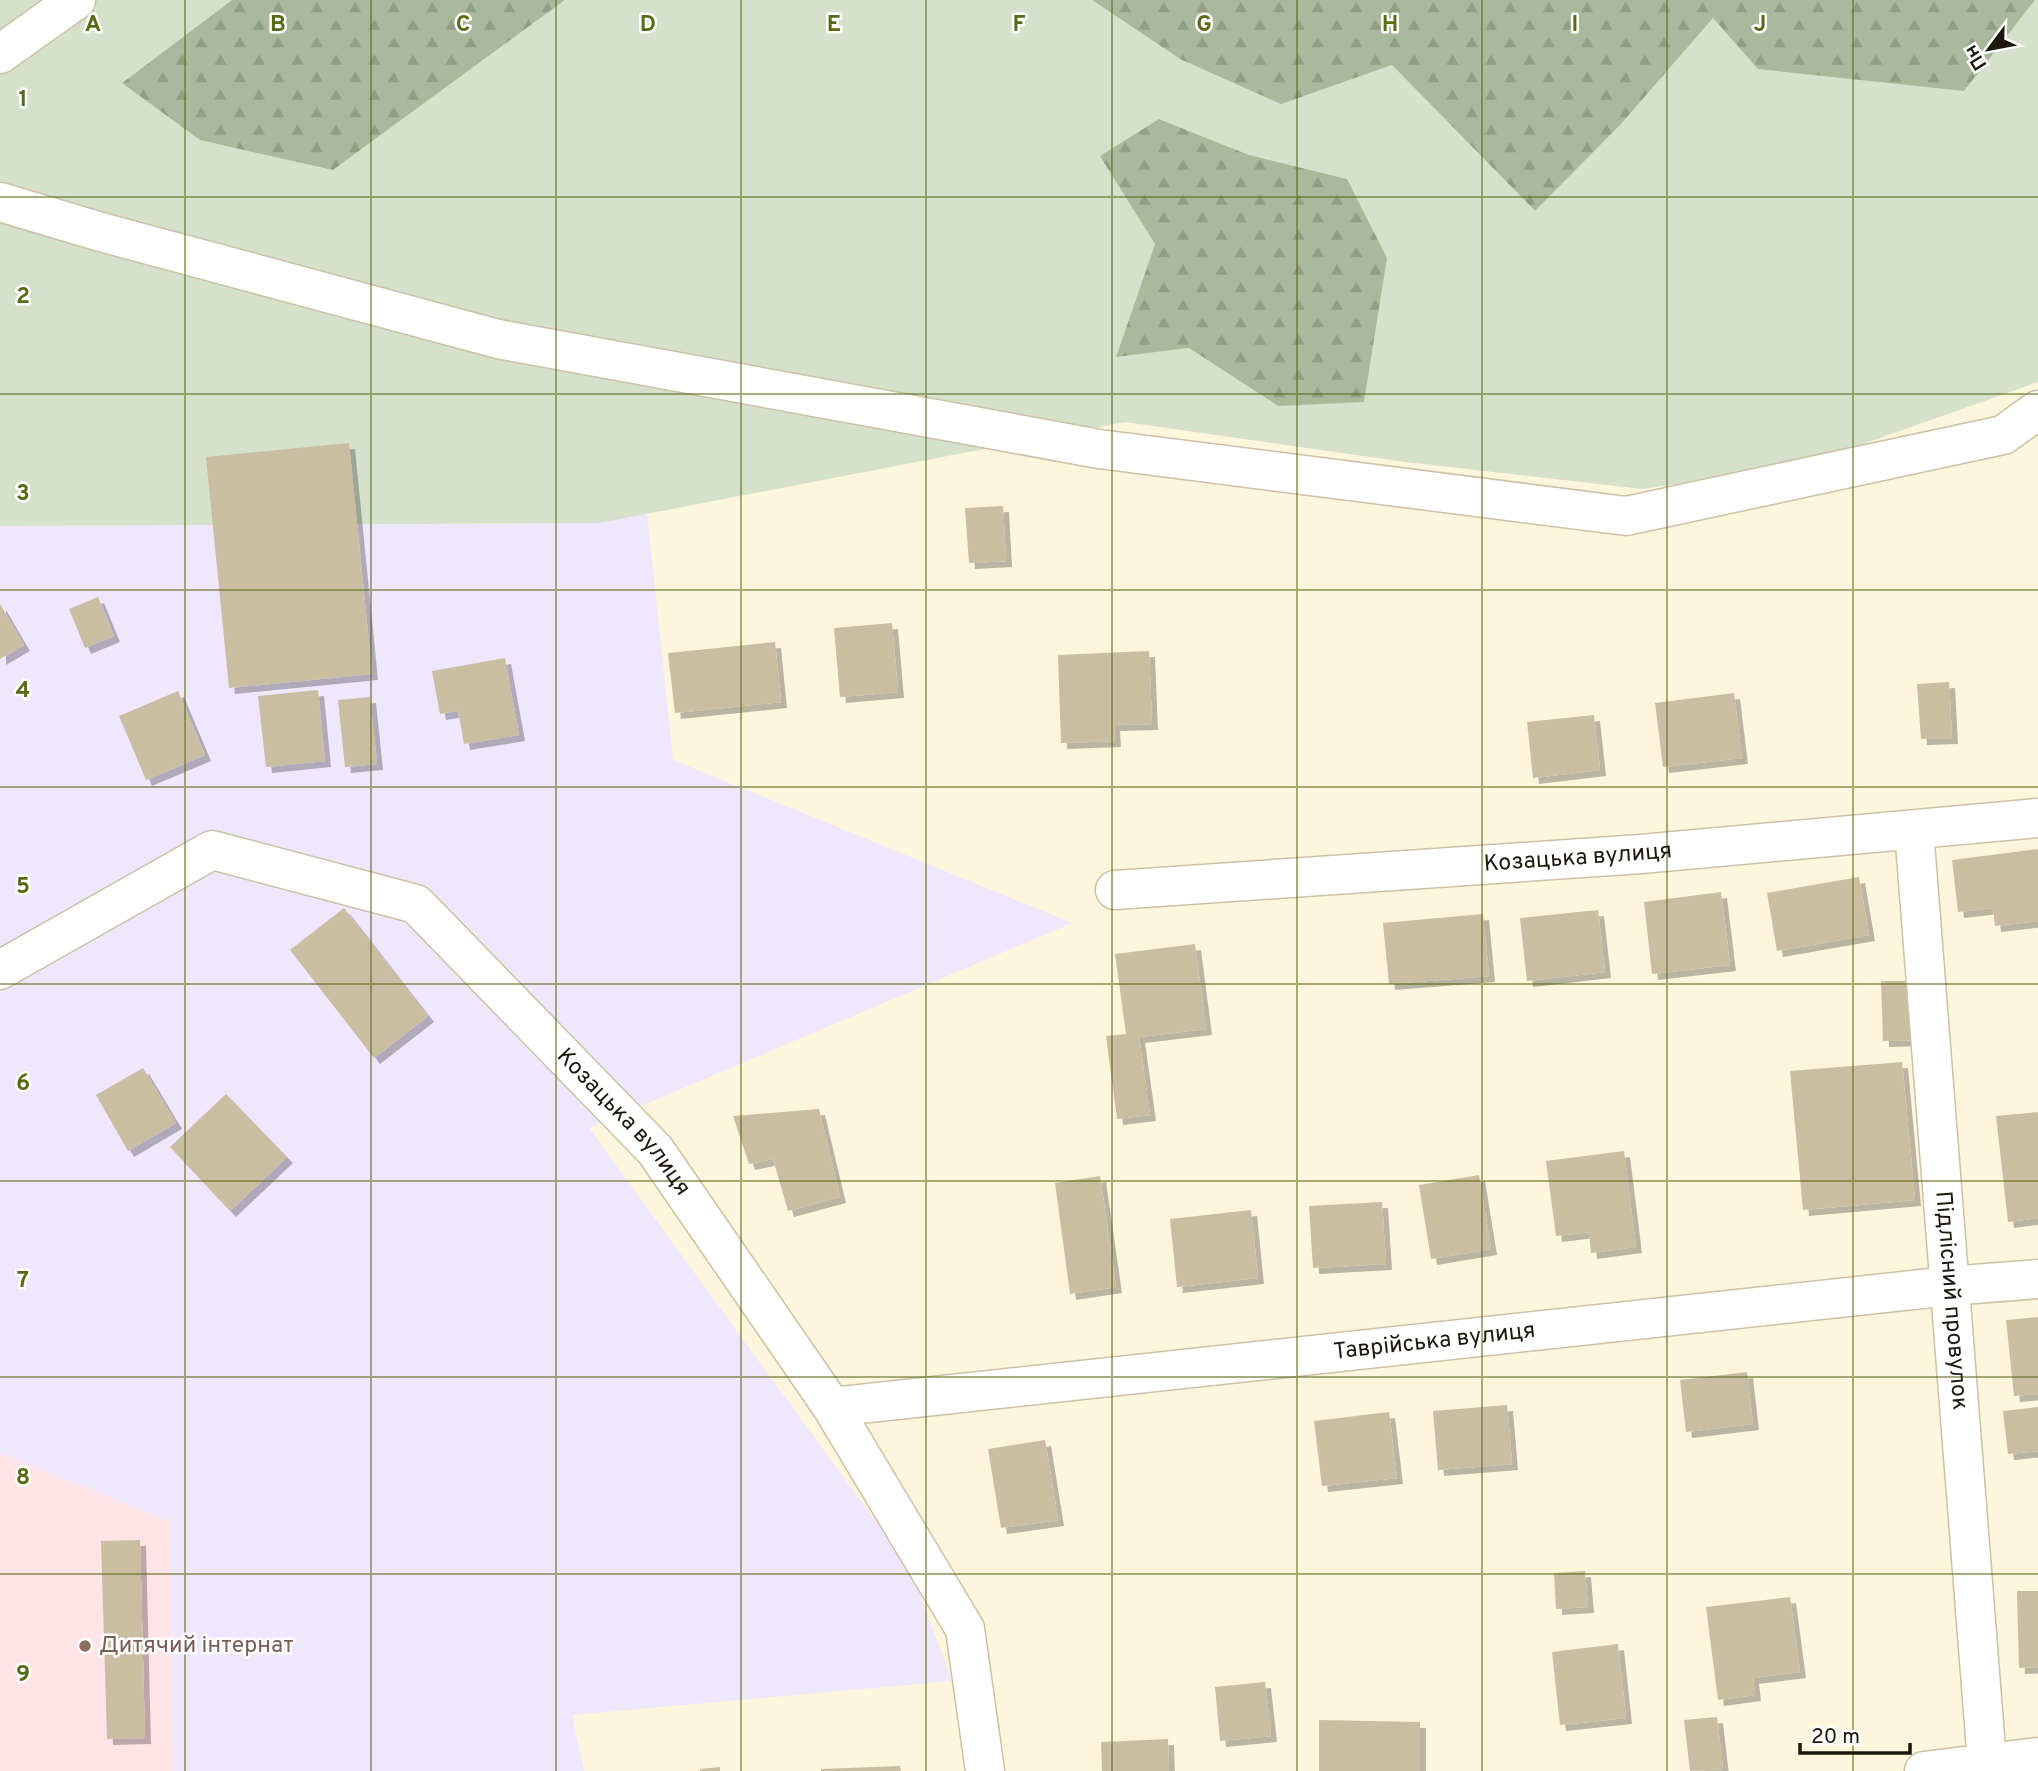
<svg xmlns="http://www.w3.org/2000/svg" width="2038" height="1771" font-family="Overpass,sans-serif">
	<defs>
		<pattern id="forest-firs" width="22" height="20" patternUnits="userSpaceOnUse" patternTransform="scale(1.75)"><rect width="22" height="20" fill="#a9b99b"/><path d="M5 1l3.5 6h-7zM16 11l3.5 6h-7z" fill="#919e84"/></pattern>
		<filter id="shadow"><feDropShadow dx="6" dy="6" stdDeviation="0" flood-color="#0004"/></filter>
	</defs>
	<rect width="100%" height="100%" fill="#fef5dd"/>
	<path fill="#eee7fd" d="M647 513 673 760 1072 923 589 1128 911 1570 952 1681 572 1715 584 1771H173L169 1521 0 1454V526L599 523Z"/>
	<path fill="#ffe4e7" d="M0 1454 169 1521 173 1771H0Z"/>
	<path fill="#d6e1cc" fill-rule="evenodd" d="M0 0H232L122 83 333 170 565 0H1092L1180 59 1281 103 1392 65 1535 211 1621 124 1713 18 1964 91 2035 0H2038V382L1798 467 1642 489 1405 462 1125 422 599 523 0 526ZM1159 119 1249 155 1278 406 1189 348 1116 357 1155 244Z"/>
	<g fill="url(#forest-firs)">
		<path d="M232 0H565L333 170 200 140 122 83Z"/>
		<path d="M1092 0H2035L1964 91 1758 69 1713 18 1621 124 1535 211 1392 65 1281 104 1180 59Z"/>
		<path d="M1159 119 1249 155 1347 179 1387 258 1364 402 1278 406 1189 348 1116 357 1155 244 1100 156Z"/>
	</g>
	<g fill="#c9bea1" filter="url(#shadow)">
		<path d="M349 443 372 674 229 688 206 457Z"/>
		<path d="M1003 506 1006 561 969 563 965 508Z"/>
		<path d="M98 597 114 636 85 648 69 609Z"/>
		<path d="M0 604 24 645 0 659Z"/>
		<path d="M892 623 898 692 840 697 834 628Z"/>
		<path d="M775 642 781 702 675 713 668 653Z"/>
		<path d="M1149 651 1152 724 1114 725 1115 741 1061 743 1058 655Z"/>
		<path d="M505 658 519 735 464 744 458 711 440 714 432 671Z"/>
		<path d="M1949 682 1952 738 1921 739 1917 684Z"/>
		<path d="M318 690 325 761 266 767 258 696Z"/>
		<path d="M178 691 205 755 146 780 119 716Z"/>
		<path d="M1734 693 1742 758 1663 767 1655 703Z"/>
		<path d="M370 697 377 764 345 767 338 700Z"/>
		<path d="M1594 715 1600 770 1533 778 1527 722Z"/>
		<path d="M2038 849V921L1995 926 1993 908 1958 912 1952 860Z"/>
		<path d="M1859 877 1869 935 1777 951 1767 893Z"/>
		<path d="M1721 892 1730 965 1652 974 1644 902Z"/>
		<path d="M344 908 428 1016 374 1058 290 950Z"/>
		<path d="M1598 910 1605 972 1527 981 1520 918Z"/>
		<path d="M1483 914 1489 976 1389 984 1383 923Z"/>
		<path d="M1195 944 1206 1029 1139 1037 1150 1115 1117 1119 1106 1036 1126 1034 1115 954Z"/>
		<path d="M1881 981H1914L1916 1040 1883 1041Z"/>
		<path d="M1902 1062 1915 1200 1803 1210 1790 1071Z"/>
		<path d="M143 1068 176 1123 128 1151 96 1095Z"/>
		<path d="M226 1094 287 1157 230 1211 170 1147Z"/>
		<path d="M819 1109 840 1197 788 1211 773 1159 749 1164 733 1116Z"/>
		<path d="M2038 1112V1218L2008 1222 1996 1116Z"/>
		<path d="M1624 1151 1636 1247 1591 1253 1589 1232 1556 1236 1546 1161Z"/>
		<path d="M1479 1175 1491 1249 1431 1259 1419 1185Z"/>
		<path d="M1100 1176 1116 1287 1070 1294 1055 1183Z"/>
		<path d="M1382 1202 1386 1264 1313 1268 1309 1206Z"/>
		<path d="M1251 1210 1258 1278 1177 1287 1170 1219Z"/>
		<path d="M2038 1317V1394L2014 1396 2006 1320Z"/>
		<path d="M1747 1372 1753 1424 1686 1432 1680 1380Z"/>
		<path d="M1507 1405 1512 1464 1438 1470 1433 1411Z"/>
		<path d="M2038 1407V1451L2008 1454 2003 1411Z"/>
		<path d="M1389 1412 1397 1478 1322 1486 1314 1421Z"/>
		<path d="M1045 1440 1058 1520 1001 1528 988 1449Z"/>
		<path d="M140 1540 145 1738 107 1739 101 1541Z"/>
		<path d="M1585 1571 1588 1607 1556 1609 1554 1573Z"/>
		<path d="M2017 1591H2038V1667L2019 1668Z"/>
		<path d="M1790 1597 1800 1672 1753 1678 1755 1695 1718 1700 1706 1607Z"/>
		<path d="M1618 1644 1626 1718 1560 1725 1552 1652Z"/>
		<path d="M1265 1682 1271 1736 1220 1741 1215 1687Z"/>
		<path d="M1717 1717 1723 1769 1690 1771 1684 1720Z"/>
		<path d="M1319 1720 1420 1722V1771H1319Z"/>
		<path d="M1168 1739 1169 1771H1102L1101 1742Z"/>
		<path d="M900 1766 901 1771H821V1769Z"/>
		<path d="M720 1767V1771H700V1769Z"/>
	</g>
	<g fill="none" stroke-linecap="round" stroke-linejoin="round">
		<defs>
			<g id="minor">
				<path d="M0 202 101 232 498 339 1099 449 1626 516 2003 435 2038 410"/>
				<path id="s1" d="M1914 830 1987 1762 1984 1771"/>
				<path id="s2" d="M1115 890 1641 854 2038 818"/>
				<path id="s3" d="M0 970 212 850 416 904 655 1150 832 1407 965 1629 985 1771"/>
				<path id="s4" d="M832 1407 1949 1286 2038 1279"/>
				<path d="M1924 1771 2038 1757"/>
			</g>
			<path id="major" d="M0 54 76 0"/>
		</defs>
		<use href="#minor" stroke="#ccc1a4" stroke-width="41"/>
		<use href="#major" stroke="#ccc1a4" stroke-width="41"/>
		<use href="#minor" stroke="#fff" stroke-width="38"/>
		<use href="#major" stroke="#fff" stroke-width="38"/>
	</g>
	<path fill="none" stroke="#596a15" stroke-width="2" stroke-opacity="0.55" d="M185 0V1771M371 0V1771M556 0V1771M741 0V1771M926 0V1771M1112 0V1771M1297 0V1771M1482 0V1771M1667 0V1771M1853 0V1771M0 197H2038M0 394H2038M0 590H2038M0 787H2038M0 984H2038M0 1181H2038M0 1377H2038M0 1574H2038"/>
	<circle fill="#8d6e63" stroke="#fff" stroke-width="2.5" cx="85" cy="1646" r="7"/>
	<g text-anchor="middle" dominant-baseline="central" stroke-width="5" stroke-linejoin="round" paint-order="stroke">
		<g font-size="23" fill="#1c180d" stroke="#fff">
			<text stroke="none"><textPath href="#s2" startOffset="464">Козацька вулиця</textPath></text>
			<text stroke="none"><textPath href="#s3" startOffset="756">Козацька вулиця</textPath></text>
			<text stroke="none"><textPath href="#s1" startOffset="472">Підлісний провулок</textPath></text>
			<text stroke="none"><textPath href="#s4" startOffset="606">Таврійська вулиця</textPath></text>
		</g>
		<g font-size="23" fill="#785e54" stroke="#fff" text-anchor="start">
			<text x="99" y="1646">Дитячий інтернат</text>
		</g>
	</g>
	<g font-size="23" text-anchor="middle" font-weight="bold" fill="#596a15" stroke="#fff" stroke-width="5" stroke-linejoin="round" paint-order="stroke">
		<text x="93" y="31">A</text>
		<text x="278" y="31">B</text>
		<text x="463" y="31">C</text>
		<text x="648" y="31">D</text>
		<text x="834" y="31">E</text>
		<text x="1019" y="31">F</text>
		<text x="1204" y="31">G</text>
		<text x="1390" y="31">H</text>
		<text x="1575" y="31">I</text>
		<text x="1760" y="31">J</text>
		<text x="23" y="106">1</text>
		<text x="23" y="303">2</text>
		<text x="23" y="500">3</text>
		<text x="23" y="697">4</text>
		<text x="23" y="893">5</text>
		<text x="23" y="1090">6</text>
		<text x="23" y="1287">7</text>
		<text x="23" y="1484">8</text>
		<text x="23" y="1681">9</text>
	</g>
	<g transform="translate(1989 49) rotate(238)" stroke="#ffffff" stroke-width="5" paint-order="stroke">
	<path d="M0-5L12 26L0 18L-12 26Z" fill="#1c180d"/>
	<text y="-10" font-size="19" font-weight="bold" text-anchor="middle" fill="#1c180d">Пн</text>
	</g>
	<path d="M1800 1743v10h110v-10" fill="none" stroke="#1c180d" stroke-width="3.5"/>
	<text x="1811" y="1743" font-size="21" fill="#1c180d" stroke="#ffffff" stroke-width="5" paint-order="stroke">20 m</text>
</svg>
